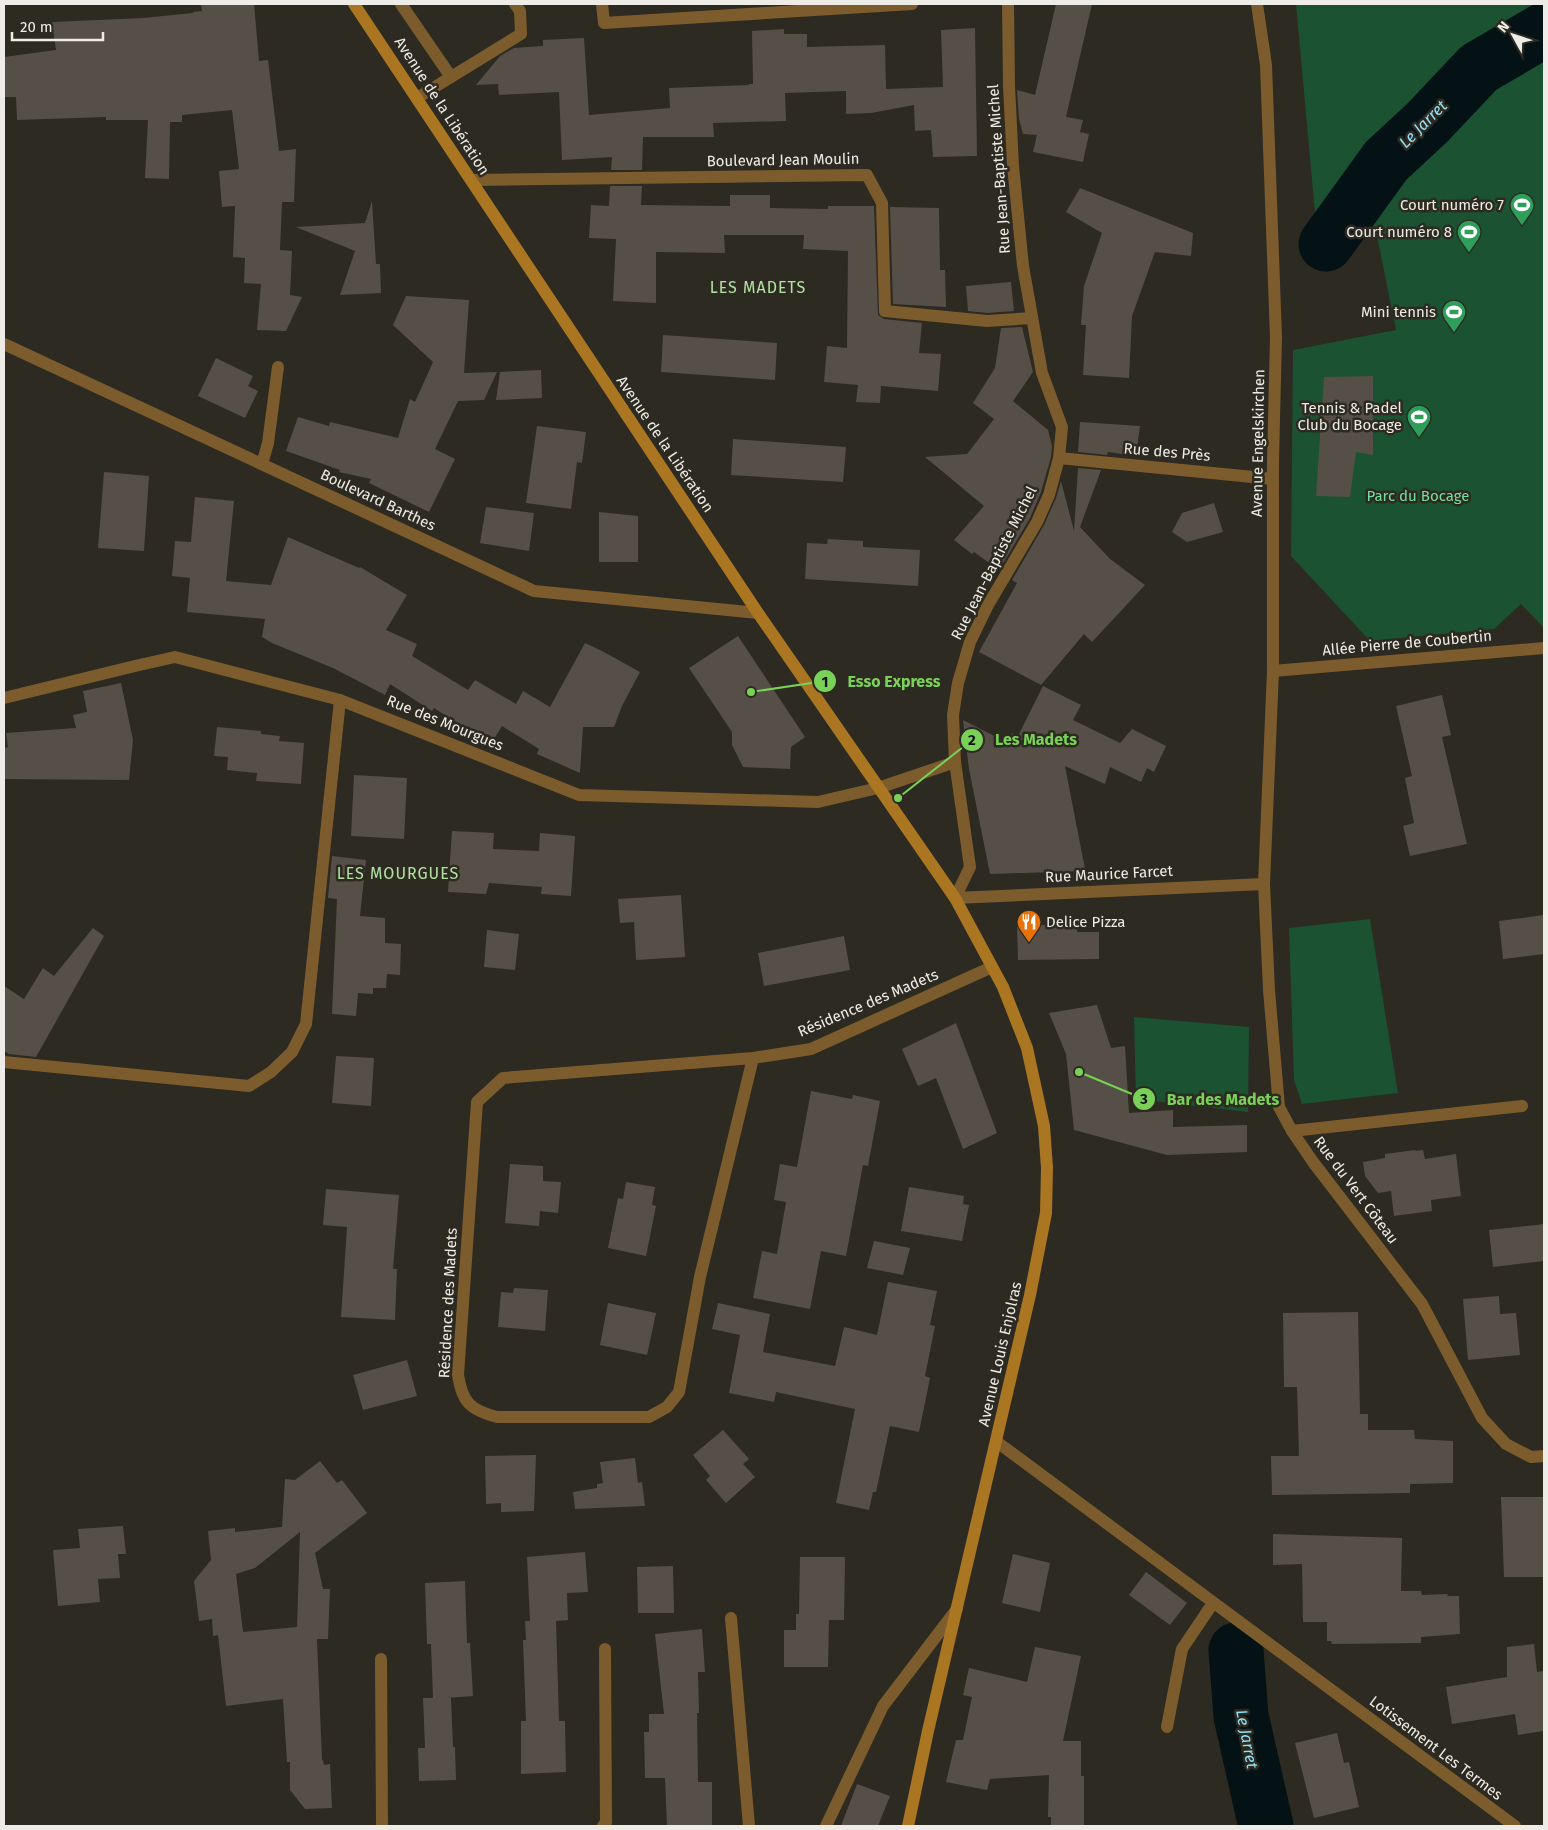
<svg xmlns="http://www.w3.org/2000/svg" width="1548" height="1830" font-family="'Fira Sans',sans-serif">
	<rect width="100%" height="100%" fill="#2d2a21"/>
	<g fill="#1a5232">
		<path d="M1296 4H1544V628L1521 604 1494 629 1370 641 1291 556 1293 350 1396 330 1375 226 1340 247 1331 250 1318 246Z"/>
		<path d="M1370 919 1398 1093 1302 1104 1294 1080 1289 928Z"/>
		<path d="M1134 1017 1249 1027 1248 1112 1136 1099Z"/>
	</g>
	<g fill="none" stroke-linecap="round" stroke-linejoin="round">
		<g stroke="#041115" stroke-width="55">
			<path d="M1326 244 1386 161 1427 123 1479 68 1544 30"/>
			<path d="M1236 1650 1241 1716 1266 1826"/>
		</g>
	</g>
	<g fill="#564f47" fill-rule="evenodd">
		<path d="M201 4H254L259 61 268 60 279 151 296 149 294 202H282L280 250 292 251 290 295 302 297 286 331 257 330 261 284 244 283 245 258 233 257 235 206 222 207 219 171 239 169 232 110 182 115V122H170L169 179 145 178 148 120H106V117L17 120 16 97H4V57L56 50 52 22 143 18 193 13V12L202 11Z"/>
		<path d="M1056 4H1092L1066 117 1083 120 1080 132 1089 134 1083 162 1033 152 1037 135 1023 134 1019 119 1017 90 1035 95Z"/>
		<path d="M975 28 977 156 933 157 931 130 915 131 914 105 871 113 846 114V91L785 93 786 121 713 123 714 137H643L642 170H611L612 157 562 160 559 92 499 95 498 84 476 85 500 56 514 48 543 46V40L584 38 589 115 670 108 669 88 749 85V84H753L752 31 784 29V34H807V47L885 45 886 89 943 87 941 30Z"/>
		<path d="M610 186H642L641 205 730 206V195H770V208L828 209V206H874L878 315 884 319 922 323 919 353 941 354 938 391 881 386 880 403 856 402 858 385 824 382 827 346 847 348 848 251 803 249 804 235H724L725 253 656 252V303L613 301 616 239 589 238 591 205 609 206Z"/>
		<path d="M1080 188 1193 233 1191 256 1155 252 1132 316 1129 378 1083 375 1086 325H1081L1084 286 1102 233 1066 212Z"/>
		<path d="M372 201 376 264H380L381 293 340 295 355 251 296 227 365 223Z"/>
		<path d="M890 207 939 208 940 270H945L946 307 893 304Z"/>
		<path d="M1011 282 1014 311 987 313 968 311 966 286Z"/>
		<path d="M406 296 469 300 464 373 497 372 484 400 458 401 435 449 455 459 429 512 369 483 371 479 339 472 340 470 286 451 298 417 329 426 330 422 398 438 410 399 415 402 433 362 393 325Z"/>
		<path d="M1022 327 1033 372 1013 401 1048 430 1052 446 1051 457 1041 492 1030 518 999 570 974 552 972 554 954 540 984 506 925 457 967 454 994 419 973 403 995 368 1001 328Z"/>
		<path d="M663 335 777 343 775 380 661 372Z"/>
		<path d="M216 358 253 376 248 386 258 391 245 418 198 396Z"/>
		<path d="M541 370 542 398 496 400 500 372Z"/>
		<path d="M1373 376V455L1356 452 1350 497 1316 496 1324 377Z"/>
		<path d="M1080 422 1140 426 1136 456 1108 452 1107 455 1078 452Z"/>
		<path d="M537 426 586 432 582 463 577 462 571 509 526 503Z"/>
		<path d="M733 439 846 447 843 482 731 475Z"/>
		<path d="M1078 468 1101 470 1080 527 1110 559 1145 585 1092 642 1084 634 1041 685 979 652 1017 583 1012 580 1044 525 1056 498 1061 481 1074 531Z"/>
		<path d="M104 472 149 476 144 551 98 548Z"/>
		<path d="M195 497 234 501 226 581 271 585 288 537 359 568 360 567 407 595 386 630 417 644 412 656 468 690 475 680 516 704 523 691 550 707 585 643 602 651 640 672 622 706 614 727H583L580 773 537 754 539 749 502 726 491 744 434 708 432 711 390 684 385 695 333 668 272 643 262 637 265 619 187 612 190 578 172 576 175 541 191 542Z"/>
		<path d="M1214 503 1223 532 1187 542 1172 532 1182 513Z"/>
		<path d="M486 507 534 513 529 551 480 543Z"/>
		<path d="M599 512 638 516V562H599Z"/>
		<path d="M828 539 863 541V547L920 550 918 586 805 579 807 543 827 544Z"/>
		<path d="M738 636 805 737 791 747 790 769 743 767 732 745V732L689 668Z"/>
		<path d="M121 683 133 740 129 780 4 779V748L8 747 6 733 76 728 73 715 87 712 83 691Z"/>
		<path d="M1043 686 1081 705 1073 720 1120 743 1132 729 1166 746 1154 772 1147 768 1141 782 1110 767 1105 784 1065 766 1085 869 1083 871 990 874 969 769 963 720 1008 743 1012 733 1018 736Z"/>
		<path d="M1442 695 1451 735 1442 737 1467 844 1410 856 1403 826 1414 823 1405 778 1412 776 1396 706Z"/>
		<path d="M217 727 261 731V734L280 736 279 741 304 743 301 784 256 781 257 773 227 770 228 757 214 756Z"/>
		<path d="M354 775 407 778 404 839 351 836Z"/>
		<path d="M452 831 494 833 493 849 539 851 540 833 575 836 571 896 541 894 542 887 489 883 486 894 448 892Z"/>
		<path d="M332 856 366 860 360 916 385 918V943L401 944 400 975 387 974 386 988H373V994L358 993 356 1016 332 1014 337 899 328 898Z"/>
		<path d="M681 895 685 957 636 960 634 922 620 923 618 899Z"/>
		<path d="M1544 915V954L1503 959 1499 921Z"/>
		<path d="M1017 925H1078L1077 932H1099V959L1018 960Z"/>
		<path d="M93 928 104 936 36 1057 9 1054 4 1051V986L24 999 43 968 54 976Z"/>
		<path d="M487 930 519 934 515 970 484 967Z"/>
		<path d="M844 936 850 970 764 986 758 953Z"/>
		<path d="M1097 1005 1111 1048 1125 1046 1129 1113 1173 1110V1127L1247 1125V1152L1167 1155 1074 1130 1066 1054 1049 1013Z"/>
		<path d="M956 1023 997 1133 963 1149 936 1078 918 1086 902 1049Z"/>
		<path d="M336 1056 374 1058 371 1106 332 1103Z"/>
		<path d="M811 1091 852 1099 853 1095 880 1101 868 1166 863 1165 846 1256 821 1251 810 1309 753 1298 762 1251 777 1254 786 1202 774 1200 780 1164 797 1167Z"/>
		<path d="M1415 1150 1416 1151 1423 1150 1425 1159 1456 1154 1461 1196 1431 1200 1432 1211 1394 1216 1391 1191 1378 1193 1365 1176 1363 1162 1385 1158V1154Z"/>
		<path d="M510 1164 543 1166V1181L561 1182 558 1213 540 1211 539 1226 505 1223Z"/>
		<path d="M626 1182 655 1187 652 1205 656 1206 646 1256 608 1248 618 1198 623 1199Z"/>
		<path d="M909 1187 964 1196 963 1204 969 1205 962 1241 901 1231Z"/>
		<path d="M326 1189 399 1195 393 1269H397L395 1320 341 1317 347 1227 323 1225Z"/>
		<path d="M1544 1224V1261L1493 1267 1489 1230Z"/>
		<path d="M874 1241 910 1248 903 1275 867 1268Z"/>
		<path d="M888 1282 937 1291 930 1325 935 1326 925 1376 930 1378 919 1432 890 1426 876 1492H873L869 1510 836 1503 855 1409 776 1392 774 1402 729 1393 740 1335 712 1329 718 1303 770 1314 763 1352 835 1366 844 1327 877 1335Z"/>
		<path d="M514 1288 548 1290 545 1331 498 1327 501 1292 513 1293Z"/>
		<path d="M1499 1296 1500 1314 1516 1313 1520 1355 1468 1360 1463 1299Z"/>
		<path d="M608 1303 656 1313 647 1355 600 1345Z"/>
		<path d="M1358 1312 1360 1414H1368V1430H1414L1415 1439 1453 1441V1483L1410 1484V1493L1272 1495 1271 1456H1299L1297 1387H1284L1283 1313Z"/>
		<path d="M407 1360 417 1396 363 1410 353 1375Z"/>
		<path d="M723 1430 749 1459 743 1464 755 1477 726 1503 706 1480 710 1476 693 1455Z"/>
		<path d="M536 1455 534 1511 501 1512V1503L486 1504 485 1456Z"/>
		<path d="M635 1458 638 1483 642 1482 645 1506 575 1509 573 1492 597 1488V1484L603 1483 600 1462Z"/>
		<path d="M320 1461 337 1483 342 1480 367 1513 315 1553 323 1589H330L328 1639H317L322 1760H323L324 1765 330 1764 332 1808 305 1809 290 1790V1762H287L283 1699 226 1706 218 1635 213 1636 212 1619 199 1621 194 1581 211 1560 208 1531 235 1528V1532L282 1527 285 1479 295 1480ZM300 1532 297 1627 243 1632 236 1574 255 1568Z"/>
		<path d="M1501 1497H1544L1543 1577H1504Z"/>
		<path d="M123 1526 126 1554H118L120 1578 98 1579 100 1602 58 1606 53 1550 80 1548 78 1529Z"/>
		<path d="M1273 1534 1402 1538 1401 1591H1421L1422 1595 1448 1594 1447 1596H1459L1460 1634 1421 1637V1643L1332 1644 1331 1641H1327V1622H1303L1302 1564 1273 1565Z"/>
		<path d="M585 1552 588 1592 567 1593 568 1620 556 1621 559 1721H565L566 1772 521 1774V1721H526L523 1640H526L525 1621H530L527 1557Z"/>
		<path d="M1013 1554 1050 1563 1040 1612 1002 1603Z"/>
		<path d="M800 1557H845L844 1620H829L828 1667H784V1630H796V1614H799Z"/>
		<path d="M673 1566 674 1613H638L637 1567Z"/>
		<path d="M1146 1572 1187 1603 1170 1625 1129 1595Z"/>
		<path d="M465 1581 467 1643H470L473 1696 446 1698H451L453 1747H455L456 1780 419 1781 418 1748H425L423 1698H433L431 1644H427L425 1583Z"/>
		<path d="M702 1629 705 1672H698L699 1713H697L698 1782H712V1826H667L665 1778H645L644 1732H649V1714H664L655 1634Z"/>
		<path d="M1534 1644 1537 1672 1544 1671V1731L1518 1735 1515 1714 1452 1724 1446 1687 1507 1677V1647Z"/>
		<path d="M1035 1647 1081 1656 1063 1741H1081V1776H1084V1826H1051V1817H1048L1049 1775 990 1779 987 1790 946 1782 956 1740H963L972 1697 963 1695 969 1668 1027 1682Z"/>
		<path d="M1337 1733 1344 1763 1349 1762 1359 1807 1314 1818 1295 1743Z"/>
		<path d="M857 1784 890 1796 878 1826H841Z"/>
	</g>
	<g fill="none" stroke-linecap="round" stroke-linejoin="round">
		<g stroke="#7c5c2d" stroke-width="12">
			<path d="M401 4 451 77"/>
			<path d="M602 4 604 23 912 4"/>
			<path d="M417 98 521 34 520 11 515 4"/>
			<path d="M262 464 268 443 278 367"/>
			<path d="M4 1062 249 1086 271 1072 292 1052 306 1024 340 700"/>
			<path d="M1292 1131 1522 1106"/>
			<path d="M731 1618 749 1826"/>
			<path d="M381 1659 382 1826"/>
			<path d="M603 1826 606 1822 605 1649"/>
		</g>
		<g stroke="#7c5c2d" stroke-width="12">
			<path d="M1008 4 1009 86 1013 166 1023 266 1042 373 1062 427 1059 458 1049 495 1037 522 988 605 970 642 958 683 953 715 955 762 970 867 955 898 1264 884"/>
			<path d="M1257 4 1266 65 1276 337 1273 461V671L1264 884 1269 990 1279 1107 1292 1131 1313 1162 1422 1304 1482 1418 1506 1444 1531 1457 1544 1456"/>
			<path d="M471 180 867 175 882 203 885 311 987 321 1032 318"/>
			<path d="M4 344 534 591 758 613"/>
			<path d="M1059 458 1273 479"/>
			<path d="M1273 671 1544 648"/>
			<path d="M4 698 135 666 175 657 340 700 579 795 818 802 878 788 955 762"/>
			<path d="M753 1058 700 1277 679 1392 667 1407 649 1417H497C470 1410 462 1402 458 1375L477 1102 503 1078 753 1058 811 1049 992 967"/>
			<path d="M997 1442 1515 1826"/>
			<path d="M1167 1727 1182 1649 1213 1603"/>
			<path d="M826 1826 883 1706 957 1609"/>
		</g>
		<path stroke="#ab7622" stroke-width="12" d="M354 4 758 613 955 898 1003 987 1027 1048 1044 1126 1047 1168 1046 1213 1030 1295 928 1731 908 1826"/>
	</g>
	<defs>
		<symbol id="stadium-pin" viewBox="-11 -11 22 30"><path d="M0 17L-7.5 6A9.5 9.5 0 1 1 7.5 6Z" fill="#2e9e5b" stroke="#2d2a21"/><path d="M0-5a6.5 5 0 1 0 0 10a6.5 5 0 1 0 0-10ZM-3.5-1.8h7v3.6h-7Z" fill="#fff"/></symbol>
		<symbol id="restaurant-pin" viewBox="-11 -11 22 30"><path d="M0 17L-7.5 6A9.5 9.5 0 1 1 7.5 6Z" fill="#e8710a" stroke="#2d2a21"/><path d="M-5-6h1v4h1v-4h1v4h1v-4h1v5L-1.5 .5V6h-2V.5L-5-1ZM5-6V6H3V1.5H1.5Q1.5-4 5-6Z" fill="#fff"/></symbol>
	</defs>
	<g fill-rule="evenodd">
		<use href="#stadium-pin" x="1508" y="191" width="28" height="38"/>
		<use href="#stadium-pin" x="1455" y="218" width="28" height="38"/>
		<use href="#stadium-pin" x="1440" y="298" width="28" height="38"/>
		<use href="#stadium-pin" x="1405" y="403" width="28" height="38"/>
		<use href="#restaurant-pin" x="1015" y="908" width="28" height="38"/>
	</g>
	<g text-anchor="middle" dominant-baseline="central" stroke-width="5" stroke-linejoin="round" paint-order="stroke">
		<g font-size="15" fill="#eeece6" stroke="#2d2a21">
			<text transform="translate(442 106) rotate(57)">Avenue de la Libération</text>
			<text transform="translate(783 160) rotate(-1)">Boulevard Jean Moulin</text>
			<text transform="translate(999 169) rotate(-94)">Rue Jean-Baptiste Michel</text>
			<text transform="translate(1258 443) rotate(-89)">Avenue Engelskirchen</text>
			<text transform="translate(665 444) rotate(56)">Avenue de la Libération</text>
			<text transform="translate(1167 452) rotate(5)">Rue des Près</text>
			<text transform="translate(378 500) rotate(25)">Boulevard Barthes</text>
			<text transform="translate(994 563) rotate(-63)">Rue Jean-Baptiste Michel</text>
			<text transform="translate(1407 643) rotate(-5)">Allée Pierre de Coubertin</text>
			<text transform="translate(445 723) rotate(22)">Rue des Mourgues</text>
			<text transform="translate(1109 874) rotate(-3)">Rue Maurice Farcet</text>
			<text transform="translate(868 1003) rotate(-23)">Résidence des Madets</text>
			<text transform="translate(1356 1190) rotate(53)">Rue du Vert Côteau</text>
			<text transform="translate(448 1303) rotate(-87)">Résidence des Madets</text>
			<text transform="translate(1000 1354) rotate(-77)">Avenue Louis Enjolras</text>
			<text transform="translate(1436 1748) rotate(37)">Lotissement Les Termes</text>
		</g>
		<g font-size="15" fill="#eeece6" stroke="#2d2a21" text-anchor="end">
			<text x="1504" y="205">Court numéro 7</text>
			<text x="1452" y="232">Court numéro 8</text>
			<text x="1436" y="312">Mini tennis</text>
			<text x="1402" y="408">Tennis &amp; Padel<tspan x="1402" dy="17">Club du Bocage</tspan></text>
			<text x="1046" y="922" text-anchor="start">Delice Pizza</text>
		</g>
		<g font-size="15" fill="#73e09d" stroke="#2d2a21">
			<text x="1418" y="496">Parc du Bocage</text>
		</g>
		<g font-size="16" font-style="italic" fill="#91e1f7" stroke="#2d2a21">
			<text transform="translate(1423 124) rotate(-45)">Le Jarret</text>
			<text transform="translate(1247 1739) rotate(79)">Le Jarret</text>
		</g>
		<g font-size="16" letter-spacing="1" fill="#b2e2a2" stroke="#2d2a21">
			<text x="758" y="287">LES MADETS</text>
			<text x="398" y="873">LES MOURGUES</text>
		</g>
	</g>
	<path fill="none" stroke="#79d158" stroke-width="2" d="M751 692L825 681M898 798L972 740M1079 1072L1144 1099"/>
	<g fill="#79d158" stroke="#2d2a21" stroke-width="2">
		<circle cx="751" cy="692" r="5"/>
		<circle cx="898" cy="798" r="5"/>
		<circle cx="1079" cy="1072" r="5"/>
		<circle cx="825" cy="681" r="12"/>
		<circle cx="972" cy="740" r="12"/>
		<circle cx="1144" cy="1099" r="12"/>
	</g>
	<g font-size="15" text-anchor="middle" font-weight="bold" fill="#111">
		<text x="825" y="687">1</text>
		<text x="972" y="745">2</text>
		<text x="1144" y="1104">3</text>
	</g>
	<g font-size="16" text-anchor="middle" font-weight="bold" fill="#79d158" stroke="#2d2a21" stroke-width="5" stroke-linejoin="round" paint-order="stroke">
		<text x="894" y="687">Esso Express</text>
		<text x="1036" y="745">Les Madets</text>
		<text x="1223" y="1105">Bar des Madets</text>
	</g>
	<rect width="1548" height="1830" fill="none" stroke="#eeece6" stroke-width="10"/>
	<g transform="translate(1513 35) rotate(310)" stroke="#2d2a21" stroke-width="4" paint-order="stroke">
	<path d="M0-4L9 19L0 12L-9 19Z" fill="#eeece6"/>
	<text y="-8" font-size="14" font-weight="bold" text-anchor="middle" fill="#eeece6">N</text>
	</g>
	<path d="M12 32v8h91v-8" fill="none" stroke="#eeece6" stroke-width="2.5"/>
	<text x="20" y="32" font-size="15" fill="#eeece6" stroke="#2d2a21" stroke-width="4" paint-order="stroke">20 m</text>
</svg>
